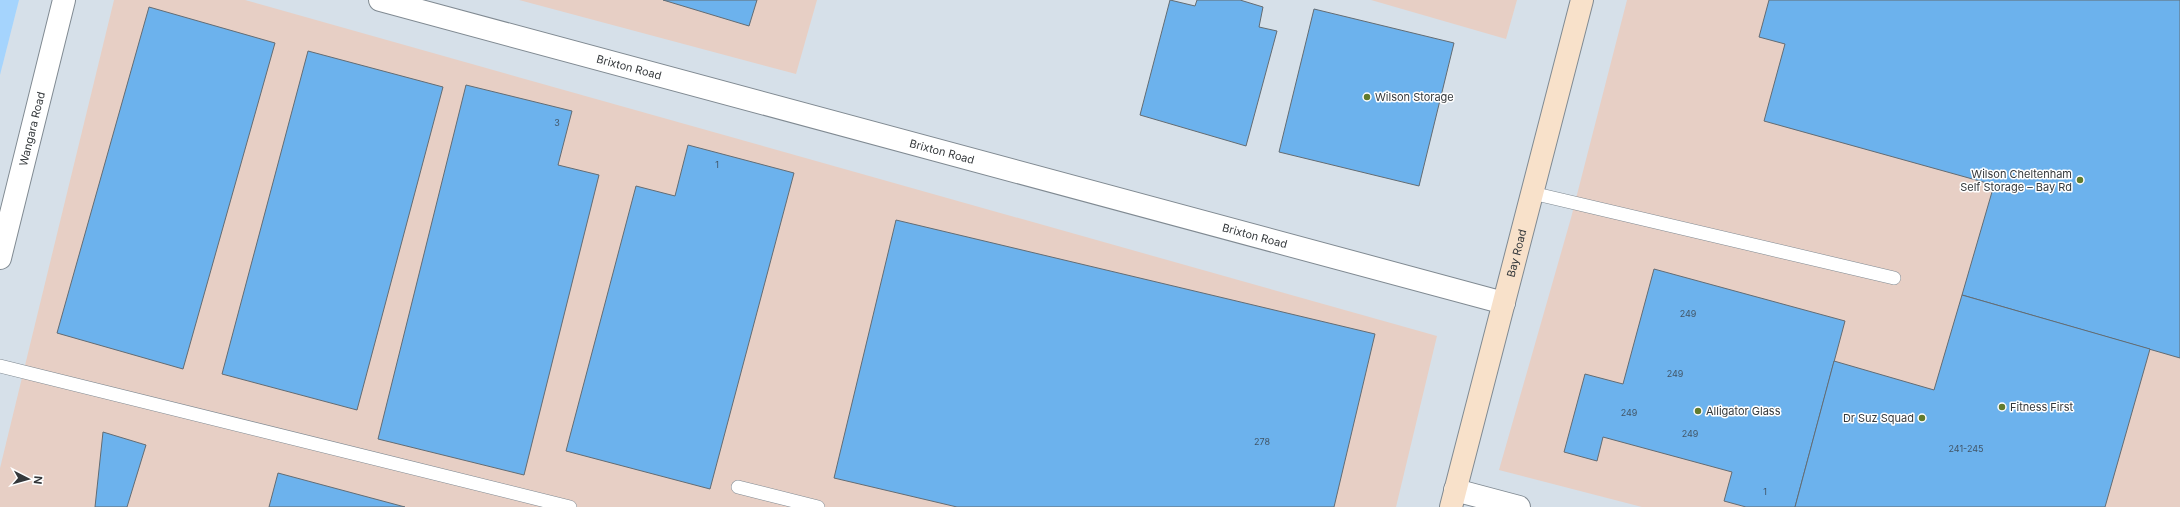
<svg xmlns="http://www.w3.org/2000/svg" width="2180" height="507" font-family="Inter,sans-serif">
	<rect width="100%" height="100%" fill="#d6e0e9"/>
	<g fill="#e7cfc5">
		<path d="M114 0H245L1437 336 1396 507H0V468Z"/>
		<path d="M519 0H817L796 74Z"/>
		<path d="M1371 0H1517L1506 39Z"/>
		<path d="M1627 0H2180V507H1642L1499 470 1571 218Z"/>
	</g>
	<path fill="#a5d4fd" d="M0 0H19L0 75Z"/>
	<g fill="#6cb2ed" stroke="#636c73">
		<path d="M663 0H757L749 26Z"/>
		<path d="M1170 0 1195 6 1197 0H1240L1263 7 1259 27 1277 31 1246 146 1140 115Z"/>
		<path d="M1769 0H2180V358L1962 295 1994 185 1764 121 1785 44 1759 37Z"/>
		<path d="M149 7 275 43 183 369 57 333Z"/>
		<path d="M1314 9 1454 43 1419 186 1279 152Z"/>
		<path d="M308 51 443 87 357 410 222 374Z"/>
		<path d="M466 85 572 111 558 165 599 175 524 475 378 439Z"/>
		<path d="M688 145 794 173 710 489 566 451 636 186 675 196Z"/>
		<path d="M896 220 1375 334 1334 507H957L834 478Z"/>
		<path d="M1654 269 1845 321 1795 507H1746L1724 501 1732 472 1603 437 1597 461 1564 452 1585 374 1623 384Z"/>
		<path d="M1962 295 2150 349 2105 507H1795L1834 361 1934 390Z"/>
		<path d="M103 432 146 445 127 507H95Z"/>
		<path d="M278 473 405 507H269Z"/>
	</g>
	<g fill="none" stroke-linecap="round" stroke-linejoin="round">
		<defs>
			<g id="service">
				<path d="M1532 193 1894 278"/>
				<path d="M0 366 570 507"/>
				<path d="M738 487 818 507"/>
			</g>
			<g id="minor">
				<path id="s1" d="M380 0 1504 303"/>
				<path id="s2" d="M0 258 64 0"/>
				<path d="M1455 490 1519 507"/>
			</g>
			<g id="secondary">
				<path id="s3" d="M1451 507 1582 0"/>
			</g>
		</defs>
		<use href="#service" stroke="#808a92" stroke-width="14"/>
		<use href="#minor" stroke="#808a92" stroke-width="24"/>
		<use href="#secondary" stroke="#808a92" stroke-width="24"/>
		<use href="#service" stroke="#fff" stroke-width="13"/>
		<use href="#minor" stroke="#fff" stroke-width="22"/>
		<use href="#secondary" stroke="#f8e1ca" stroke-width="22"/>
	</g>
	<g fill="#627b2e" stroke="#fff" stroke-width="1.5">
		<circle cx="1367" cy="97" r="4"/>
		<circle cx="2080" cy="180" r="4"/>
		<circle cx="2002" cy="407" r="4"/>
		<circle cx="1698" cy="411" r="4"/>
		<circle cx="1922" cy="418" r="4"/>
	</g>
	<g text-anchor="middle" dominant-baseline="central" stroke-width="3" stroke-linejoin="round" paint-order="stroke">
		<g font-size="9" fill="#425668">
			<text x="557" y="122">3</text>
			<text x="717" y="164">1</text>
			<text x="1688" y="313">249</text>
			<text x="1675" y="373">249</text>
			<text x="1629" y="412">249</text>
			<text x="1690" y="433">249</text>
			<text x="1262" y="441">278</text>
			<text x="1966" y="448">241-245</text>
			<text x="1765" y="491">1</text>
		</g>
		<g font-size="11" fill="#34383b" stroke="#fff">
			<text stroke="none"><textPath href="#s1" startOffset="258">Brixton Road</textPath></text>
			<text stroke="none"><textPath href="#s2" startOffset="133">Wangara Road</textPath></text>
			<text stroke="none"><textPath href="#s1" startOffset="582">Brixton Road</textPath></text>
			<text stroke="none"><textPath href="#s1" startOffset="906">Brixton Road</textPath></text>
			<text stroke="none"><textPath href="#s3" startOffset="262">Bay Road</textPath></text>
		</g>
		<g font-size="11" fill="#34383b" stroke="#fff" text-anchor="start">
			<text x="1375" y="97">Wilson Storage</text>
			<text x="2072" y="174" text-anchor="end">Wilson Cheltenham<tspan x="2072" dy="13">Self Storage – Bay Rd</tspan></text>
			<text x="2010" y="407">Fitness First</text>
			<text x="1706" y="411">Alligator Glass</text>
			<text x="1914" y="418" text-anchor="end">Dr Suz Squad</text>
		</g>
	</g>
	<g transform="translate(28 479) rotate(96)" stroke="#ffffff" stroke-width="3" paint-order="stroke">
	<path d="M0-3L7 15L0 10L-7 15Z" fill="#34383b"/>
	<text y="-6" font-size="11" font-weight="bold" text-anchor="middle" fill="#34383b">N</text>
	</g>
</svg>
